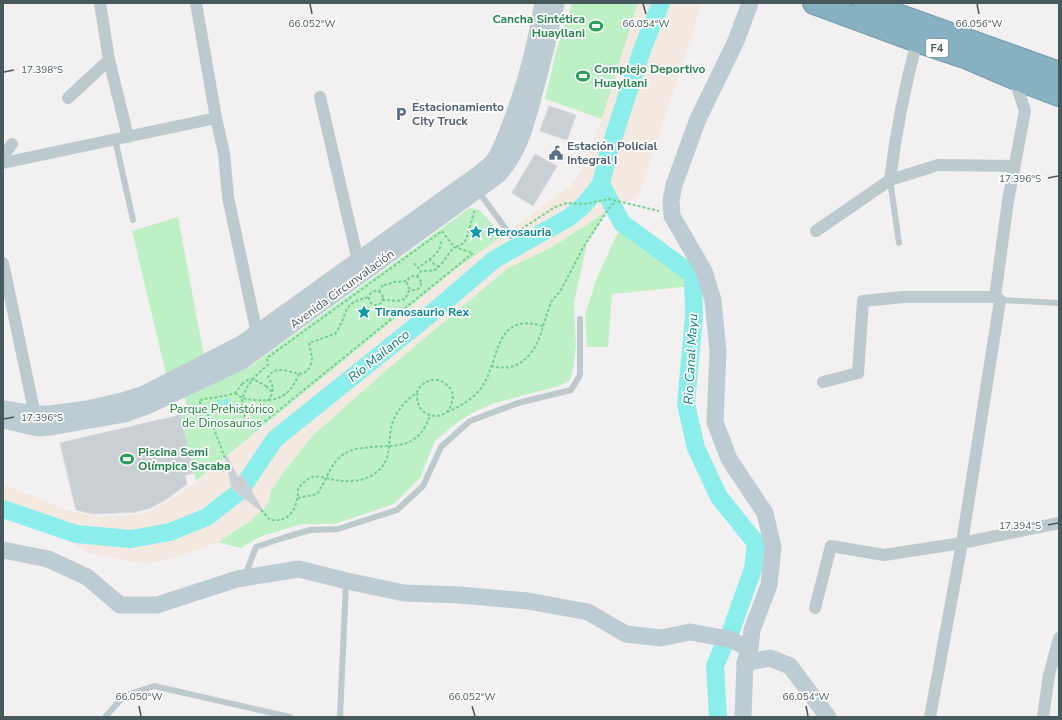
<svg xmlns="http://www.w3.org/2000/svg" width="1062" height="720" font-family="'Nunito Sans',sans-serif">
	<rect width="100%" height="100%" fill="#f3f0f1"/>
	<g fill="#bef0c6">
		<path d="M572 3H638L602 119 545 99 556 52Z"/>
		<path d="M470 208 480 210 503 236 454 271 196 481 180 415 188 413 184 395 251 366Z"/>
		<path d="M607 211 587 243 574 303 576 345 573 370 570 380 559 386 495 403 472 413 454 425 435 441 420 478 394 504 334 524H302L262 536 240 548 218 542 251 520 263 509 268 503 271 491 282 474 313 435 391 366 508 268 552 247Z"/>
		<path d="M178 217 204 356 166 374 132 231Z"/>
		<path d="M622 223 693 275V286L612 294 608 347H587L585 315 597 278Z"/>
	</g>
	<path fill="#f4e9e1" d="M638 3H702L639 197 607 211 552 247 508 268 391 366 313 435 282 474 271 491 268 503 263 509 251 520 218 542 176 557 148 564 88 553 60 537 3 517V484L69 511 93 516H125L147 513 171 500 205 475 454 271 569 187 581 172 602 119Z"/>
	<path fill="#8beeeb" d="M227 397 230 402 228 405 229 406 231 404 236 403 234 408 232 409 238 410 236 413 234 415 226 412 217 402 218 399 222 401V404H224V401Z"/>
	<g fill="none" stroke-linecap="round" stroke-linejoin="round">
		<g stroke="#8beeeb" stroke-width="18">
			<path d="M601 184 622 223 693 275 694 316 686 404 696 448 719 497 756 543 753 569 728 639 723 647 715 666 718 717"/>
			<path d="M3 509 76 534 131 539 170 532 207 517 240 491 275 439 432 313 495 259 570 217 585 204 601 184 608 154 642 50 661 3"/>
		</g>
	</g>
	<g fill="#cacfd3" stroke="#d4d8dc">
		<path d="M549 106 576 115 567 140 540 131Z"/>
		<path d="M535 154 557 166 533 206 512 193Z"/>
		<path d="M180 415 194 473 185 475 187 484 167 499 150 508 136 512 94 514 76 510 60 443Z"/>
		<path d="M227 456 238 477 242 475 265 514 232 489 225 457Z"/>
	</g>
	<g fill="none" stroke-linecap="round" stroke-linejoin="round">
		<defs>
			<g id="highway">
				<path d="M814 3 917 41 965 57 1014 78 1059 95"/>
				<path d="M864 3 1059 73"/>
			</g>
		</defs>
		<use href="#highway" stroke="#729bab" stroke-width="24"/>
		<g stroke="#75cf8e" stroke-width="2" stroke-dasharray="3 2" stroke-linecap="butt">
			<path d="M442 231 454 247 473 253 258 427H252C230 403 248 381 268 365L267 358Z"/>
			<path d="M517 232 555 207 567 203 585 204 609 199 659 211"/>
			<path d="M456 247 464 243 467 237 475 209"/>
			<path d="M429 259 434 264 439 267"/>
			<path d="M414 263 418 268C427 261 442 253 441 241"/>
			<circle cx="414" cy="283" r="7"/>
			<path d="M417 277 421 271C425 271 430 271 434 270 440 268 449 253 454 247"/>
			<circle cx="376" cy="298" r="7"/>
			<path d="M379 292 383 284 386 285 394 282 407 281"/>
			<path d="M382 300 397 301 405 299 410 289"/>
			<path d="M543 326 551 302 561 290 584 246 607 211 616 201"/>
			<path d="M266 386 273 393"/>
			<path d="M235 393C242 399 246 399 255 400 278 402 290 396 299 374"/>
			<path d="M268 401C275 389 274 388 268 377 271 372 275 370 281 370 290 370 300 378 308 370 310 367 312 362 312 358 311 353 310 348 309 343L335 334C350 313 339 304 369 297"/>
			<path d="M447 412C460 407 474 398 482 387 500 360 494 311 543 326 537 351 521 374 492 366"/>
			<path d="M225 458 209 416 202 409 199 400 229 395 235 393 242 384"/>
			<path d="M298 498 317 494C328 479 330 459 350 451 356 448 364 448 371 447 400 445 418 448 430 416"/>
			<path d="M261 510 270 520C291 523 298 506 298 489 302 484 306 479 312 477 319 475 328 479 335 480 347 482 363 482 374 474 396 459 385 440 394 419 398 409 406 401 415 394 418 391 419 387 422 385 429 378 440 378 447 385 452 389 454 396 452 402 448 425 411 418 418 391"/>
		</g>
		<g stroke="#bcc9cd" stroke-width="6">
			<path d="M115 139 133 220"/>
			<path d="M890 180 899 243"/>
			<path d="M478 191 511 236"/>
			<path d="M1000 300 1059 303"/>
			<path d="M245 576 256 547 283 538 310 530 338 529 397 510 423 486 441 447 470 421 518 403 571 390 580 375V319"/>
			<path d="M105 717 124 696 154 686 290 717"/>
			<path d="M340 717 346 583"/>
		</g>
		<g stroke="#bcc9cd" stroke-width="12">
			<path d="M100 3 109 60 128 137"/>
			<path d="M196 3 216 118 224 153 228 197 257 334 261 339"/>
			<path d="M320 97 358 261"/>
			<path d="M68 98 109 60"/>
			<path d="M3 156 12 144"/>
			<path d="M3 163 216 118"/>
			<path d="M890 180C896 131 904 89 917 41"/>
			<path d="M816 231 890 180 938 165 1014 166"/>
			<path d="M3 263 36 420"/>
			<path d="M995 297 1008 201 1025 111 1014 78"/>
			<path d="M823 382 858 373 863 301 904 297H995L1000 300 962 543 930 717"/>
			<path d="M815 608 831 546 884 555 962 543 1059 523"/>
			<path d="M1043 717 1049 675 1059 638"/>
		</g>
		<g stroke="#bcccd2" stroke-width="17">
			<path d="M3 409 35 414H49L87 409 122 401 144 394 243 343 469 181C478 174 489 168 495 159 501 150 505 138 509 128 525 88 536 45 543 3"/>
			<path d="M3 420 38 428 51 427 125 414 149 405 242 361 498 175C520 152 527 120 535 90 543 61 550 32 556 3"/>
			<path d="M3 550 48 559 87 577 120 605H157L237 579 299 569 347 581 404 593 460 595 528 601 588 612 626 634 661 638 690 632 728 639 750 648"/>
			<path d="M745 663 770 658 790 666 828 717"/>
			<path d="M743 717 745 663 750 648 752 630 769 585 773 547 765 513 729 459 715 422 718 351 713 300 704 271 672 216 671 200 674 185 698 119 736 41 750 3"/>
		</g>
		<use href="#highway" stroke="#87b0c0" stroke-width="22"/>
		<path stroke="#75cf8e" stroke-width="2" stroke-dasharray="3 2" stroke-linecap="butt" d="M242 384 249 379 257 381 266 386"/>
	</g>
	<path fill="none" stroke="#48595e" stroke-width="1.5" d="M310 4 312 14M643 4 646 14M977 4 979 14M4 72 14 70M1048 178 1058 176M4 419 14 417M1048 525 1058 523M139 706 141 716M472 706 475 716M806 706 808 716"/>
	<defs>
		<symbol id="stadium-bare" viewBox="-9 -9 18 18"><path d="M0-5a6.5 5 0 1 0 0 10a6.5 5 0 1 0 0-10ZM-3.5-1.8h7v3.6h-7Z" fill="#2e9e5b" stroke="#fff" stroke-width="2.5" paint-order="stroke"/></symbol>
		<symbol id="parking-bare" viewBox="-9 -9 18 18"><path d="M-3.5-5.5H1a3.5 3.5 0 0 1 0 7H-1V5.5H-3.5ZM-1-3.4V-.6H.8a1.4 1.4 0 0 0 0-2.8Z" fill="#5c6f8a" stroke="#fff" stroke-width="2.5" paint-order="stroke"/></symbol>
		<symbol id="civic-bare" viewBox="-9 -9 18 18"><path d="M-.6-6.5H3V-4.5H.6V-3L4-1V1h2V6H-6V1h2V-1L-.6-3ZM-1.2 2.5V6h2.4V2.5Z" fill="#5c6f8a" stroke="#fff" stroke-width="2.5" paint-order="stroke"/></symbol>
		<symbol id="sight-bare" viewBox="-9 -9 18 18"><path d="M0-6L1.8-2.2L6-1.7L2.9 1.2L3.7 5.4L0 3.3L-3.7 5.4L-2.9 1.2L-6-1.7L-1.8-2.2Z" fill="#0f9aa8" stroke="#fff" stroke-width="2.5" paint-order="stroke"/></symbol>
	</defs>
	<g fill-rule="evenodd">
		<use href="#stadium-bare" x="586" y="16" width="20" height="20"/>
		<use href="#stadium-bare" x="573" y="66" width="20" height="20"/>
		<use href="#parking-bare" x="391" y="104" width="20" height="20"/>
		<use href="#civic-bare" x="546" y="143" width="20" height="20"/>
		<use href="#sight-bare" x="466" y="222" width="20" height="20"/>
		<use href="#sight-bare" x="354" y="302" width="20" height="20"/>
		<use href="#stadium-bare" x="117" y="449" width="20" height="20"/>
	</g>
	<g text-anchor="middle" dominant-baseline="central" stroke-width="3.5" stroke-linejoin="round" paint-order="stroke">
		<rect fill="#fff" stroke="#7f8b8e" stroke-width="1" x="926" y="39" width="22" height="18" rx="3"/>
		<g font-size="11" font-weight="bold" fill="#48595e">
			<text x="937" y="48">F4</text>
		</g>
		<g font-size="12" font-weight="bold" fill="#27864d" stroke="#fff" text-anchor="start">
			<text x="585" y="19" text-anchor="end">Cancha Sintética<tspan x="585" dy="14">Huayllani</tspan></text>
			<text x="594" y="69">Complejo Deportivo<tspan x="594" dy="14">Huayllani</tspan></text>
			<text x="138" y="452">Piscina Semi<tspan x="138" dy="14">Olímpica Sacaba</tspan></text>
		</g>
		<g font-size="12" font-weight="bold" fill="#4e5e75" stroke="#fff" text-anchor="start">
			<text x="412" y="107">Estacionamiento<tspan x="412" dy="14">City Truck</tspan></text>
			<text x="567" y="146">Estación Policial<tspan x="567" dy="14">Integral I</tspan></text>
		</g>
		<g font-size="12" font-weight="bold" fill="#0d838f" stroke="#fff" text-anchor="start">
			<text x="487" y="232">Pterosauria</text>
			<text x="375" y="312">Tiranosaurio Rex</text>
		</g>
		<g font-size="12" fill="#48595e" stroke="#fff">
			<text transform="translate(342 289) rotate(-36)">Avenida Circunvalación</text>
		</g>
		<g font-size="12" fill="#158232" stroke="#fff">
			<text x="222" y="409">Parque Prehistórico<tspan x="222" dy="14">de Dinosaurios</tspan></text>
		</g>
		<g font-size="13" font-style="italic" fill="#0b807d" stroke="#fff">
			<text transform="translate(379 356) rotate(-39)">Río Mailanco</text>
			<text transform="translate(691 359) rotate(-87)">Rio Canal Mayu</text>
		</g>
	</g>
	<g font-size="10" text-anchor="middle" fill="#48595e" stroke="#fff" stroke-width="3.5" stroke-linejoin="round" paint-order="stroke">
		<text x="312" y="27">66.052°W</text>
		<text x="646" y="27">66.054°W</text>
		<text x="979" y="27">66.056°W</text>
		<text x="42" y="73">17.398°S</text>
		<text x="1020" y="182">17.396°S</text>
		<text x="42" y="421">17.396°S</text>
		<text x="1020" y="529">17.394°S</text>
		<text x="139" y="700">66.050°W</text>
		<text x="472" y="700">66.052°W</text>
		<text x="806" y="700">66.054°W</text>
	</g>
	<rect width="1062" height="720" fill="none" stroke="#48595e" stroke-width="8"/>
</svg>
